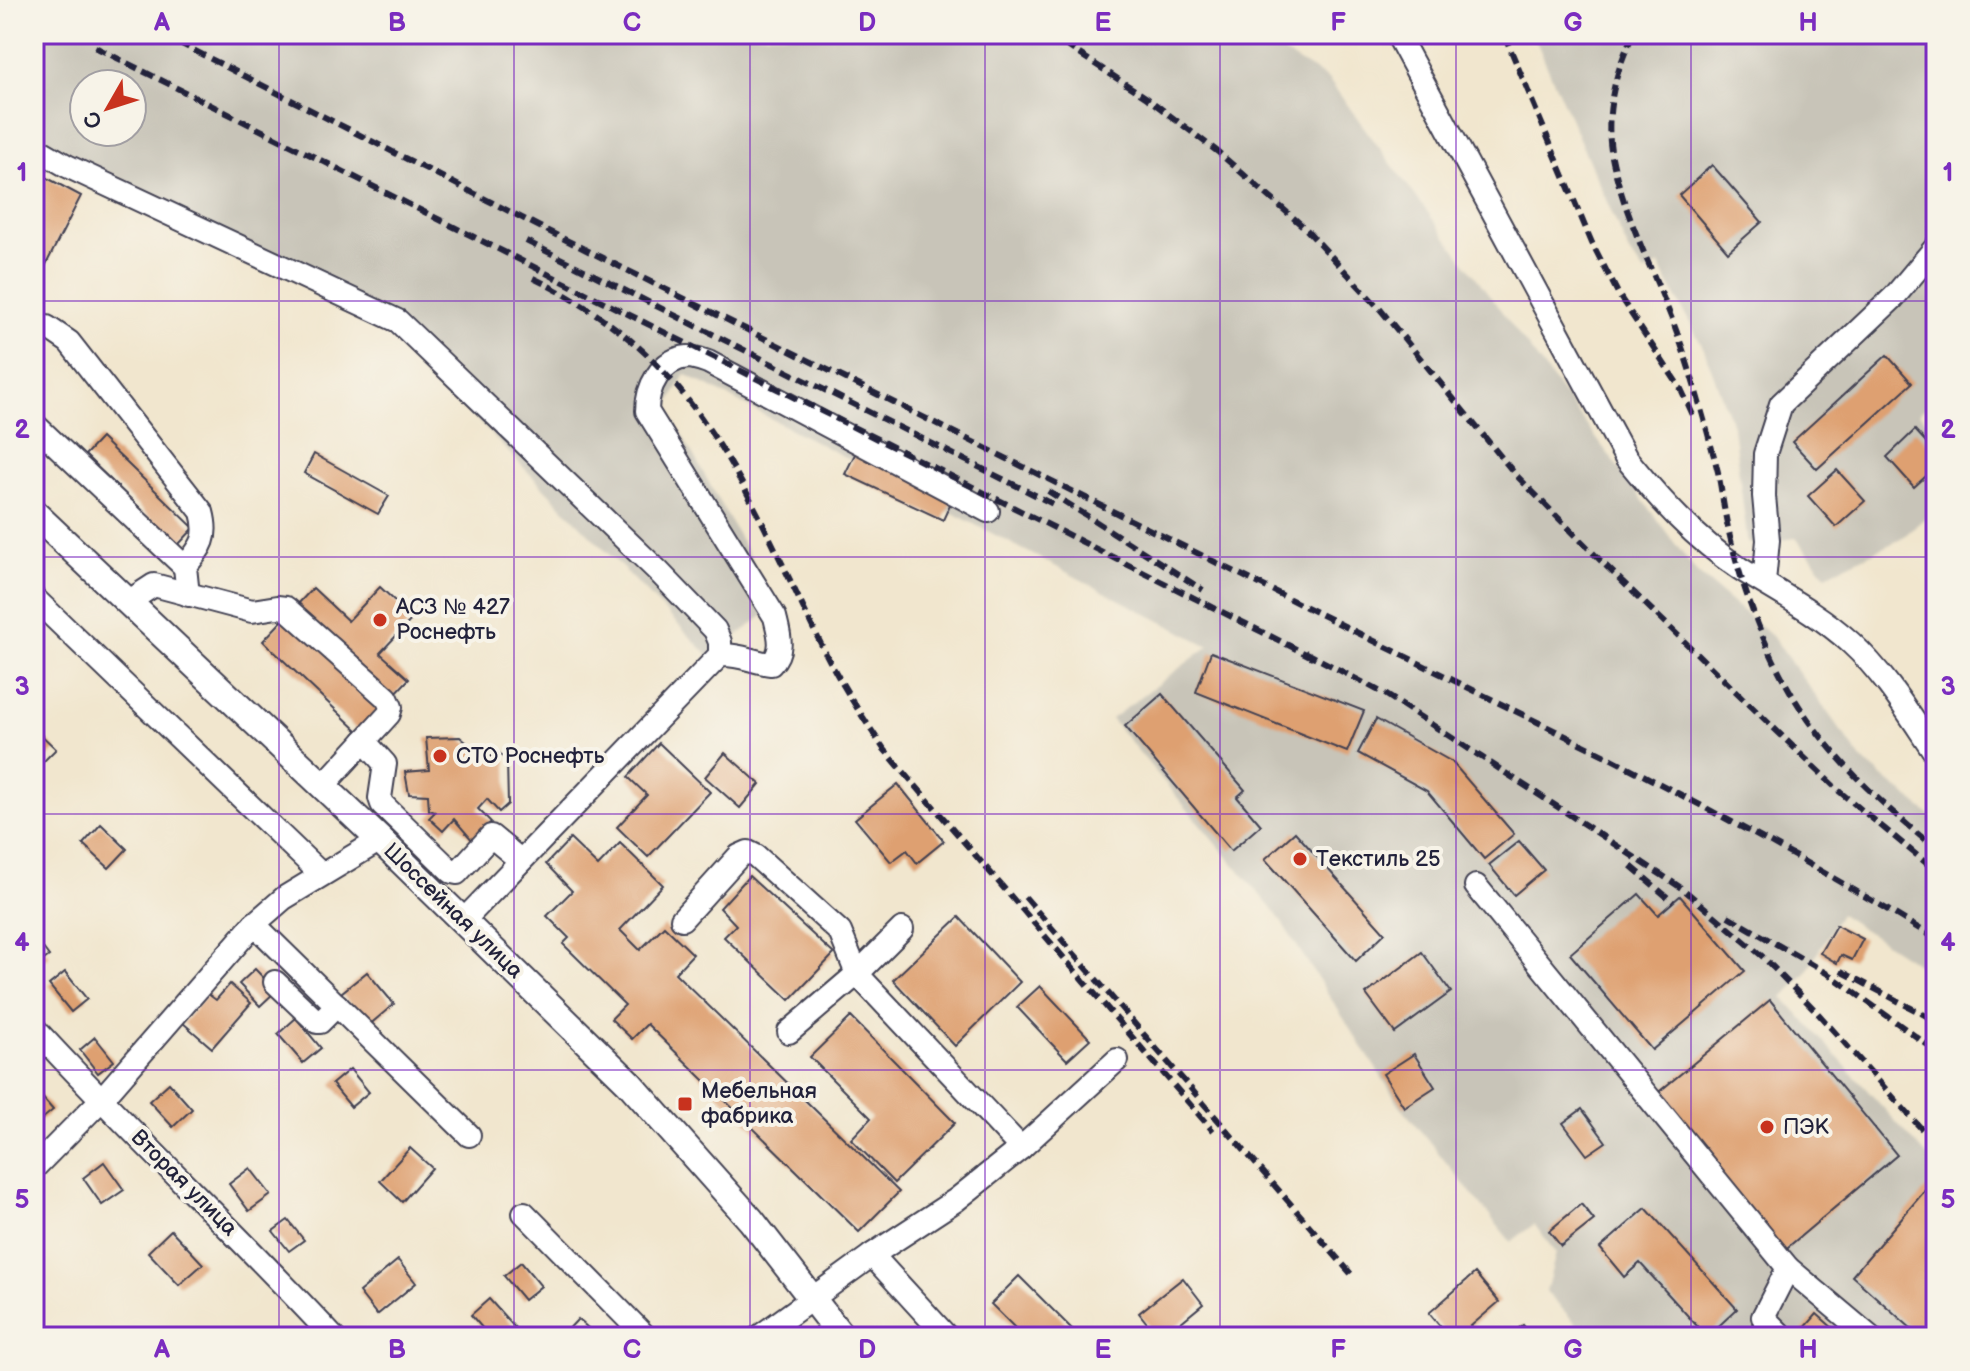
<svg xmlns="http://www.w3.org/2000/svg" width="1970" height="1371" font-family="'Balsamiq Sans',sans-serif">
	<rect width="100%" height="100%" fill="#f7f3e8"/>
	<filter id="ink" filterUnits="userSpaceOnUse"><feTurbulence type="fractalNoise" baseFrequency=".0125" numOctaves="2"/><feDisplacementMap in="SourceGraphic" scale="16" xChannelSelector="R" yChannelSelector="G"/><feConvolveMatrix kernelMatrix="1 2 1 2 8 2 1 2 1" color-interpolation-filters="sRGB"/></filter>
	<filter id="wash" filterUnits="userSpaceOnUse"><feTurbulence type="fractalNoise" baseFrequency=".006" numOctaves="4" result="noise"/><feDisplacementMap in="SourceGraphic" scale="32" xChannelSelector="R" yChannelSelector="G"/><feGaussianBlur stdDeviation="1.8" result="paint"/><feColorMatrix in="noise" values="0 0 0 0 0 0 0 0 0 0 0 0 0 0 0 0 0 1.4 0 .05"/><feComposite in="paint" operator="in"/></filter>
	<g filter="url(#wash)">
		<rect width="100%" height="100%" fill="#f1e6ce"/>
		<g fill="#c8c4b8" fill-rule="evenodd">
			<path d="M34 34H1252L1328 79 1697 573 1772 636 1862 760 1936 820V976L1840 914 1806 973 1783 997 1936 1166V1337H1589L1546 1292 1556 1253 1534 1224 1511 1242 1401 1107 1277 915 1111 719 1209 646 685 374 667 408 777 605 710 657 368 309 34 133ZM84 84H132V132H84Z"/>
			<path d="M1533 34H1936V396L1919 413 1936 433V508L1901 539 1826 575 1796 538 1748 544 1733 427 1704 349 1659 265 1644 273 1630 254Z"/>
		</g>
		<g id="blocks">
			<g fill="#dea071">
				<path d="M1712 165 1762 222 1728 252 1679 195Z"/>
				<path d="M36 172 81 196 38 280 34 277V177Z"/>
				<path d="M1887 355 1912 383 1817 469 1792 442Z"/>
				<path d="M1915 430 1936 453V467L1914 487 1887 457Z"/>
				<path d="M101 438 194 528 178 545 85 455Z"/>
				<path d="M856 452 953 498 943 520 845 474Z"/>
				<path d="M314 454 389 496 378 514 304 473Z"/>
				<path d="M1837 470 1865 501 1836 527 1808 496Z"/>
				<path d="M380 587 413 618 380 653 409 679 359 732 263 641 313 588 348 621Z"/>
				<path d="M1211 652 1364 711 1347 752 1196 692Z"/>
				<path d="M1162 694 1245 790 1237 797 1261 825 1231 851 1125 726Z"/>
				<path d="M1376 719 1452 762 1514 834 1484 859 1427 791 1358 753Z"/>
				<path d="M34 728 56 749 34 771Z"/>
				<path d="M460 737 487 760 497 751 507 761 508 804 499 812 487 799 478 809 491 822 473 841 454 819 443 831 429 818 435 812 429 810 428 795 409 794 405 772 429 770 426 738Z"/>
				<path d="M659 743 710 792 648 857 617 827 647 795 628 777Z"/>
				<path d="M725 753 760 784 740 808 705 777Z"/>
				<path d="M898 784 944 841 917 863 907 850 891 862 855 819Z"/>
				<path d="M101 824 127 849 109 868 83 844Z"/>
				<path d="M1295 832 1385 933 1356 961 1265 859Z"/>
				<path d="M570 839 598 866 620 843 663 885 620 930 640 950 664 926 693 954 675 973 899 1192 859 1232 647 1024 632 1039 611 1019 625 1005 563 944 569 938 547 916 572 891 546 864Z"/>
				<path d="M1519 841 1544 870 1514 895 1489 865Z"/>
				<path d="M749 876 834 954 790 1000 724 937 736 925 720 908Z"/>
				<path d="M1639 894 1658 915 1680 896 1745 971 1652 1050 1570 954Z"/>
				<path d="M959 917 1020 982 955 1046 893 980Z"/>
				<path d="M1836 925 1863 939 1852 960 1841 955 1837 963 1820 953Z"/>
				<path d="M34 936 49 956 34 967Z"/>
				<path d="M1422 952 1451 992 1395 1033 1366 994Z"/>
				<path d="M255 969 276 991 260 1006 239 984Z"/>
				<path d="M65 972 87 999 71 1012 49 985Z"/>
				<path d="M367 972 394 1004 368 1026 341 993Z"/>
				<path d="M230 984 251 1003 212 1048 183 1023 208 994 216 1000Z"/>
				<path d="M1040 986 1090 1039 1067 1060 1017 1007Z"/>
				<path d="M1770 1000 1897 1155 1782 1252 1654 1096Z"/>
				<path d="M851 1017 955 1123 894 1183 851 1139 871 1118 810 1057Z"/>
				<path d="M296 1018 321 1048 303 1063 278 1034Z"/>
				<path d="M95 1037 114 1061 98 1073 80 1050Z"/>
				<path d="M1414 1054 1435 1087 1404 1107 1383 1074Z"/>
				<path d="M350 1069 369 1092 351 1107 332 1084Z"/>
				<path d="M169 1083 192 1109 173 1127 149 1101Z"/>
				<path d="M34 1088 53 1110 36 1124 34 1122Z"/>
				<path d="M1582 1109 1606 1142 1587 1155 1563 1123Z"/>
				<path d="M410 1148 432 1168 402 1202 380 1181Z"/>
				<path d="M104 1162 124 1190 102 1205 83 1178Z"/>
				<path d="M250 1168 271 1195 249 1211 229 1184Z"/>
				<path d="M1927 1188 1936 1196V1337H1921L1852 1276Z"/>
				<path d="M1581 1204 1594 1220 1561 1246 1549 1231Z"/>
				<path d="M1646 1208 1737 1309 1707 1337 1640 1263 1624 1277 1600 1248Z"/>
				<path d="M288 1220 304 1240 289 1251 273 1231Z"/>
				<path d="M171 1230 203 1264 179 1285 148 1252Z"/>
				<path d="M398 1260 416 1283 377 1315 359 1292Z"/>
				<path d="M521 1262 541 1286 524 1300 504 1276Z"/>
				<path d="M1475 1273 1499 1302 1458 1337H1449L1429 1313Z"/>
				<path d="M1019 1276 1075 1332 1070 1337H1024L991 1304Z"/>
				<path d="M1183 1278 1203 1304 1163 1337H1158L1139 1313Z"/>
				<path d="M489 1299 516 1329 507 1337H490L471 1315Z"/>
				<path d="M1817 1314 1843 1337H1797Z"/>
				<path d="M578 1319 598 1337H561Z"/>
				<path d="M1523 1325 1533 1337H1508Z"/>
			</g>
		</g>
	</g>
	<g filter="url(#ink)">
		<use href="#blocks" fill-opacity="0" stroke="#413f51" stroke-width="2"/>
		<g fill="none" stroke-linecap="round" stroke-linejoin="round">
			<defs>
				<g id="minor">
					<path d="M1397 34 1626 458C1660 500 1694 538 1739 568 1777 592 1817 612 1851 643 1885 674 1910 716 1936 754"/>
					<path d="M34 147 67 166 398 321 658 571 715 630 720 642V655"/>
					<path d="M34 332 47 327 69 342 202 512C209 538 202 546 185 567L188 595"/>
					<path d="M34 424 185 567"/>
					<path d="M1764 582 1768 540 1764 496 1765 454 1781 404 1894 297 1936 247"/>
					<path d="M34 598 321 874"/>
					<path d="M128 602 154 585 252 611 277 607 286 608 387 698 391 707 389 714 323 786"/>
					<path d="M364 741 385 764 380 798 382 804 452 872 457 873 491 836 520 860"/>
					<path d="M1476 886 1788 1268 1763 1317 1783 1337"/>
					<path d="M682 919 739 856 748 852 756 856 840 932 857 974 1021 1148"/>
					<path d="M463 921 720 655C741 654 752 662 771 664 785 650 779 634 775 617L647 411C647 388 660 359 688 357 694 357 702 360 708 362L988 511"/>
					<path d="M254 924 469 1135"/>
					<path d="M275 982 317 1022H320L337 1005"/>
					<path d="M34 1028C131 1134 236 1232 333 1337"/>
					<path d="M789 1032 857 974 902 929"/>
					<path d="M34 1168 100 1101 254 924 284 898 380 840"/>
					<path d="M524 1213 646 1337"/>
					<path d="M872 1255 956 1200 1021 1148 1117 1060"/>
					<path d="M1788 1268 1870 1337"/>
					<path d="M759 1337 872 1255 947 1337"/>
					<path d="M1194 1337H1205"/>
				</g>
				<path id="major" d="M34 513 380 840 629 1083 751 1220 842 1337"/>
			</defs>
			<use href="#minor" stroke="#413f51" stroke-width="26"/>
			<use href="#major" stroke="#413f51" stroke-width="30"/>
			<use href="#minor" stroke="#fff" stroke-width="22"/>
			<use href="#major" stroke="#fff" stroke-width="26"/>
			<g stroke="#22223b" stroke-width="6" stroke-dasharray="12 6" stroke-linecap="butt">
				<path d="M162 34 536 225 1608 757C1719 814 1829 873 1936 939"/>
				<path d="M1049 34 1147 98 1218 152 1305 228 1380 309 1515 474 1601 561 1840 792 1936 871"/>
				<path d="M1504 34 1592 243 1620 297 1681 389 1693 415"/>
				<path d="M1633 34C1615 73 1604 113 1612 157 1625 222 1660 282 1681 344 1695 386 1707 429 1718 472 1722 492 1724 512 1729 532 1741 584 1760 637 1786 684 1822 750 1879 802 1936 849"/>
				<path d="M95 47 1314 658"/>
				<path d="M526 241 1055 505"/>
				<path d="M533 278C579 300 627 332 662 370 735 447 774 551 821 644 839 681 861 715 884 749L1213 1131"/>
				<path d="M1048 491 1203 590"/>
				<path d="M1305 652 1385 694 1683 889 1762 956 1814 1009 1936 1145"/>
				<path d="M1631 866 1673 902"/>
				<path d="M1025 897 1352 1275"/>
				<path d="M1728 916 1833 977 1936 1051"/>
				<path d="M1841 971 1936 1021"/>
			</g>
		</g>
	</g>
	<path fill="none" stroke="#7b2cbf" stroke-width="2" stroke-opacity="0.55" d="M279 34V1337M514 34V1337M750 34V1337M985 34V1337M1220 34V1337M1456 34V1337M1691 34V1337M34 301H1936M34 557H1936M34 814H1936M34 1070H1936"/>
	<g fill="#c8321e" stroke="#f7f3e8" stroke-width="3">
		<circle cx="380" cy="620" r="8"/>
		<circle cx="440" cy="756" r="8"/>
		<circle cx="1300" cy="859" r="8"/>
		<rect x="677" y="1096" width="16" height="16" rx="4"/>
		<circle cx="1767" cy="1127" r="8"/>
	</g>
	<g text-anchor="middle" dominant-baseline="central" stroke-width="8" stroke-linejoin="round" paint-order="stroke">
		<g font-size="22" fill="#22223b" stroke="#f7f3e8" text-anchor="start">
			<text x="396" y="607">АСЗ № 427<tspan x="396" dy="25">Роснефть</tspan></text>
			<text x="456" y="756">СТО Роснефть</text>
			<text x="1316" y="859">Текстиль 25</text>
			<text x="701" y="1091">Мебельная<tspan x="701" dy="25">фабрика</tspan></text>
			<text x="1783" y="1127">ПЭК</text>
		</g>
		<g font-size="22" fill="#22223b" stroke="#f7f3e8">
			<text transform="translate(453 911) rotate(44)">Шоссейная улица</text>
			<text transform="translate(184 1183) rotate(45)">Вторая улица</text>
		</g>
	</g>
	<rect width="1970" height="1371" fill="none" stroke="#f7f3e8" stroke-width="88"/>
	<g transform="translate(108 108) rotate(231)"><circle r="38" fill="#f7f3e8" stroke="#a29fa3" stroke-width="2"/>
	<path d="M0-6L14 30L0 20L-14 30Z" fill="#c8321e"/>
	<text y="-12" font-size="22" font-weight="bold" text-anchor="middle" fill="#22223b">С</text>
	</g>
	<rect x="44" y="44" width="1882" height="1283" fill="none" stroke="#7b2cbf" stroke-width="3"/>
	<g font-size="26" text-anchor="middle" font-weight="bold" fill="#7b2cbf">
		<text x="162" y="31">A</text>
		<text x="397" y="31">B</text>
		<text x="632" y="31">C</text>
		<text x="867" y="31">D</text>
		<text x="1103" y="31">E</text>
		<text x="1338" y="31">F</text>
		<text x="1573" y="31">G</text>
		<text x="1808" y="31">H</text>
		<text x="22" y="181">1</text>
		<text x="1948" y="181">1</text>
		<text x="22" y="438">2</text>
		<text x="1948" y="438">2</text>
		<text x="22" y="695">3</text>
		<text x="1948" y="695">3</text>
		<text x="22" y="951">4</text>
		<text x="1948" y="951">4</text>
		<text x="22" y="1208">5</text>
		<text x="1948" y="1208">5</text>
		<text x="162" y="1358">A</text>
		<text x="397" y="1358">B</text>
		<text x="632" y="1358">C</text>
		<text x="867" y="1358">D</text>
		<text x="1103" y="1358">E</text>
		<text x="1338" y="1358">F</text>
		<text x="1573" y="1358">G</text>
		<text x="1808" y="1358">H</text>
	</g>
</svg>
